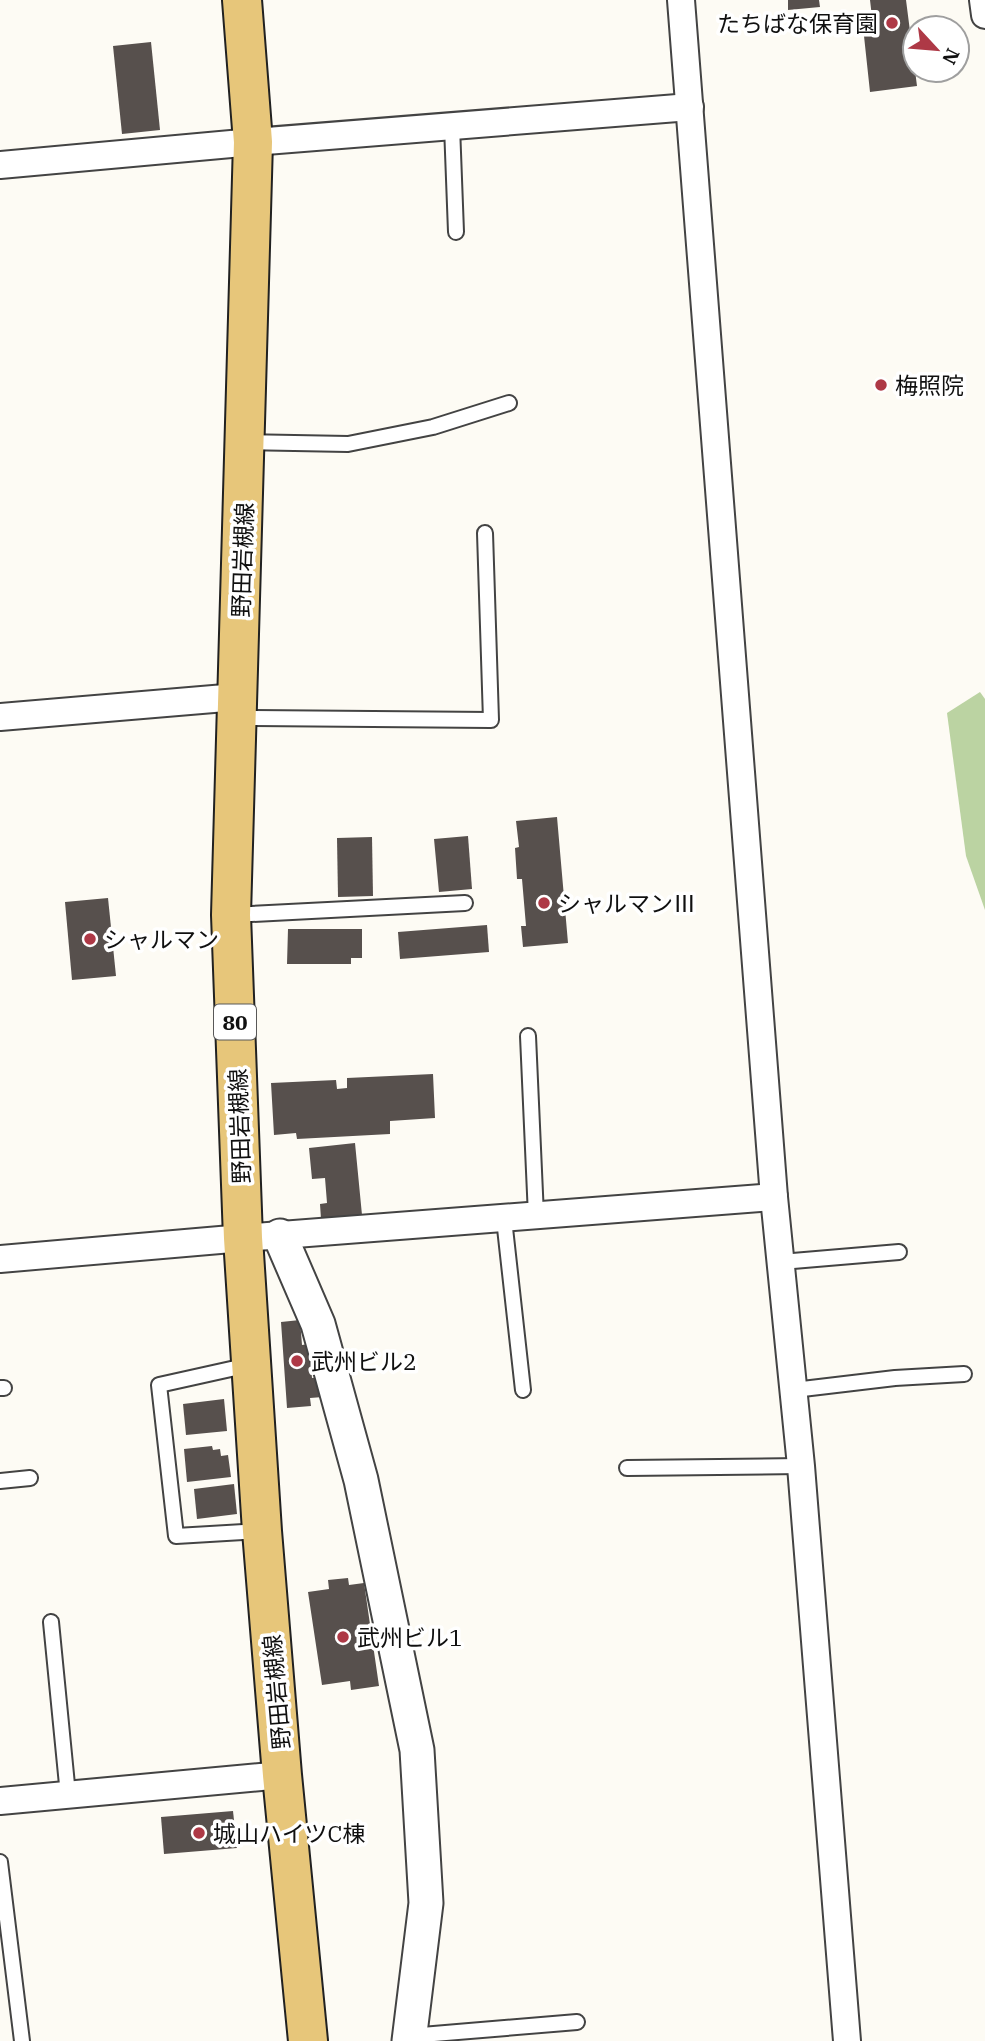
<svg xmlns="http://www.w3.org/2000/svg" width="985" height="2041" font-family="'IBM Plex Serif','Noto Sans JP',serif">
	<rect width="100%" height="100%" fill="#fdfbf4"/>
	<path fill="#bbd3a2" d="M980 692 985 699V910L966 856 947 713Z"/>
	<g fill="#57504d">
		<path d="M788 0H819L820 7 788 10Z"/>
		<path d="M870 0H906L917 86 870 92 864 36 874 34Z"/>
		<path d="M151 42 160 130 122 134 113 46Z"/>
		<path d="M557 817 568 943 523 947 521 926H526L522 879H517L515 848 519 847 516 821Z"/>
		<path d="M468 836 472 889 439 892 434 839Z"/>
		<path d="M372 837 373 896 338 897 337 838Z"/>
		<path d="M108 898 116 976 72 980 65 902Z"/>
		<path d="M487 925 489 952 400 959 398 932Z"/>
		<path d="M288 929H362V958H351V964H287Z"/>
		<path d="M433 1074 435 1118 390 1121V1134L297 1139 296 1133 274 1135 271 1083 336 1080 337 1089 347 1088V1078Z"/>
		<path d="M355 1143 362 1215 321 1219 320 1204 327 1203 325 1178 312 1179 309 1148Z"/>
		<path d="M300 1320 302 1345 309 1344 312 1378 321 1377 323 1397 310 1398 311 1406 287 1408 281 1322Z"/>
		<path d="M224 1399 227 1431 186 1435 183 1404Z"/>
		<path d="M212 1446 213 1450 220 1449 221 1456 228 1455 231 1477 187 1482 184 1449Z"/>
		<path d="M234 1484 237 1514 197 1519 194 1489Z"/>
		<path d="M348 1578 349 1585 364 1583 379 1686 351 1690 350 1681 322 1685 308 1592 329 1589 328 1580Z"/>
		<path d="M233 1811 237 1848 164 1854 161 1817Z"/>
	</g>
	<g fill="none" stroke-linecap="round" stroke-linejoin="round">
		<defs>
			<g id="service">
				<path d="M452 126 456 232"/>
				<path d="M247 442 348 444 433 427 509 403"/>
				<path d="M240 718 491 720 485 533"/>
				<path d="M232 915 465 903"/>
				<path d="M528 1036 536 1216"/>
				<path d="M504 1219 523 1390"/>
				<path d="M781 1262 899 1252"/>
				<path d="M249 1365 159 1385 176 1536 261 1531"/>
				<path d="M0 1388H4"/>
				<path d="M794 1390 895 1378 964 1374"/>
				<path d="M627 1468 801 1466"/>
				<path d="M0 1481 30 1478"/>
				<path d="M51 1622 68 1795"/>
				<path d="M0 1862 22 2041"/>
				<path d="M410 2036 577 2022"/>
			</g>
			<g id="minor">
				<path d="M681 0 774 1197 801 1466 847 2041"/>
				<path d="M983 0 985 15"/>
				<path d="M0 165 253 142 690 107"/>
				<path d="M0 717 237 697"/>
				<path d="M0 1259 243 1238 774 1197"/>
				<path d="M0 1801 282 1775"/>
			</g>
			<path id="tertiary" d="M280 1236 318 1324 361 1480 417 1750 426 1903 409 2041"/>
			<path id="primary" d="M242 0 253 142 231 915 243 1238 262 1531 282 1775 308 2041"/>
		</defs>
		<use href="#service" stroke="#434343" stroke-width="18"/>
		<use href="#minor" stroke="#434343" stroke-width="30"/>
		<use href="#tertiary" stroke="#434343" stroke-width="37"/>
		<use href="#primary" stroke="#212121" stroke-width="42"/>
		<use href="#service" stroke="#fff" stroke-width="14"/>
		<use href="#minor" stroke="#fff" stroke-width="26"/>
		<use href="#tertiary" stroke="#fff" stroke-width="33"/>
		<use href="#primary" stroke="#e7c67a" stroke-width="38"/>
	</g>
	<g fill="#ae3946" stroke="#fff" stroke-width="2.5">
		<circle cx="892" cy="23" r="7"/>
		<circle cx="881" cy="385" r="7"/>
		<circle cx="544" cy="903" r="7"/>
		<circle cx="90" cy="939" r="7"/>
		<circle cx="297" cy="1361" r="7"/>
		<circle cx="343" cy="1637" r="7"/>
		<circle cx="199" cy="1833" r="7"/>
	</g>
	<g text-anchor="middle" dominant-baseline="central" stroke-width="7" stroke-linejoin="round" paint-order="stroke">
		<rect fill="#fff" stroke="#585858" stroke-width="2" x="214" y="1004.5" width="42" height="35" rx="5"/>
		<g font-size="21" font-weight="bold" fill="#101010">
			<text x="235" y="1022">80</text>
		</g>
		<g font-size="23" fill="#101010" stroke="#fff" text-anchor="start">
			<text x="878" y="23" text-anchor="end">たちばな保育園</text>
			<text x="895" y="385">梅照院</text>
			<text x="558" y="903">シャルマンⅢ</text>
			<text x="104" y="939">シャルマン</text>
			<text x="311" y="1361">武州ビル2</text>
			<text x="357" y="1637">武州ビル1</text>
			<text x="213" y="1833">城山ハイツC棟</text>
		</g>
		<g font-size="23" fill="#101010" stroke="#fff">
			<text transform="translate(242 560) rotate(-88)">野田岩槻線</text>
			<text transform="translate(239 1126) rotate(-92)">野田岩槻線</text>
			<text transform="translate(276 1692) rotate(-95)">野田岩槻線</text>
		</g>
	</g>
	<g transform="translate(936 49) rotate(116)"><circle r="33" fill="#ffffff" stroke="#9f9f9f" stroke-width="2"/>
	<path d="M0-5L12 26L0 18L-12 26Z" fill="#ae3946"/>
	<text y="-10" font-size="19" font-weight="bold" text-anchor="middle" fill="#101010">N</text>
	</g>
</svg>
